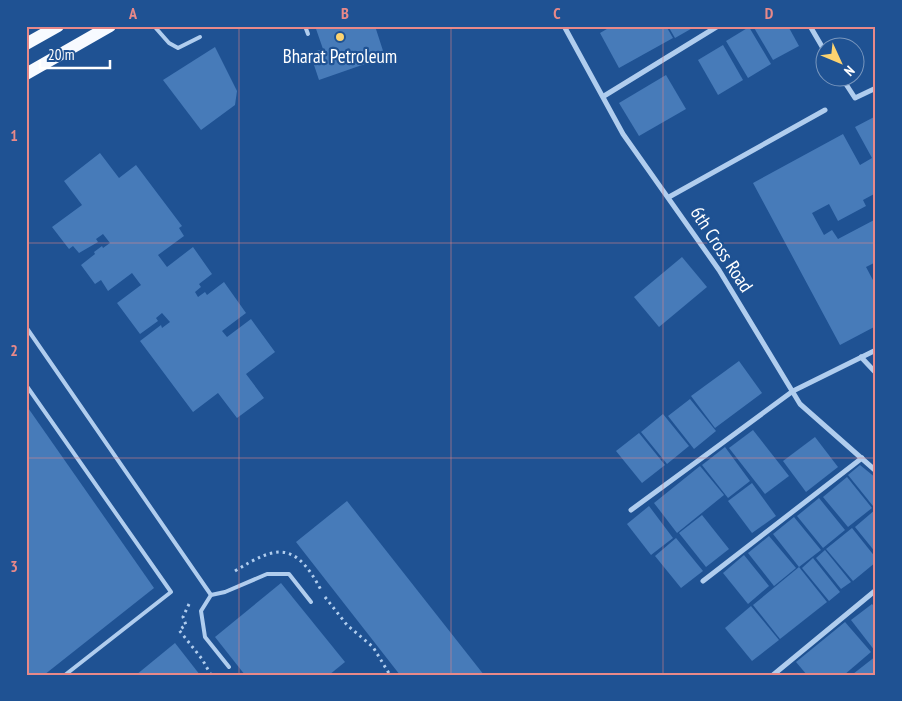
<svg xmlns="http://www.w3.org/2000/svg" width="902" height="701" font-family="'PT Sans Narrow',sans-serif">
	<rect width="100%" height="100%" fill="#1f5293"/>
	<g fill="#477bb9">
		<path d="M315 26H375L385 57 319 80 310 53 323 49Z"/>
		<path d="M612 26H666L673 38 619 68 600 33Z"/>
		<path d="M668 26H696L675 38Z"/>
		<path d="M753 26H788L799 46 773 60Z"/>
		<path d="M749 27 771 64 748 78 726 41Z"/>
		<path d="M723 45 743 80 718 95 698 60Z"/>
		<path d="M215 47 237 91 235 105 201 130 163 80Z"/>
		<path d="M666 75 686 109 639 136 619 103Z"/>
		<path d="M876 116V193L863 200 866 206 838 221 829 204 812 213 824 235 832 230 838 239 876 219V262L866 267 874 282 876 281V326L840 345 753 183 843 134 860 165 872 158 855 127Z"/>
		<path d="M100 153 119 178 136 165 182 226 179 228 184 236 158 255 167 267 193 247 212 274 199 284 201 287 195 292 198 297 205 292 207 295 224 282 246 313 222 331 227 337 251 319 275 352 246 374 264 398 237 418 218 393 193 412 140 341 161 325 162 328 170 322 162 313 156 318 158 321 140 334 117 303 141 285 132 273 108 291 101 280 95 284 81 265 95 254 94 252 102 246 103 248 110 243 103 234 96 239 98 242 79 253 73 246 69 249 52 227 82 205 64 181Z"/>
		<path d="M682 257 707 287 659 327 634 297Z"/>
		<path d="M739 361 762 393 715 428 691 396Z"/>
		<path d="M690 399 716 431 694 449 668 416Z"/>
		<path d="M26 405 154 588 44 675H26Z"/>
		<path d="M663 414 689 446 667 464 641 432Z"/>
		<path d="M753 430 789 476 765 494 729 448Z"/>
		<path d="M639 433 665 465 642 483 616 451Z"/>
		<path d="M815 437 838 467 806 492 783 461Z"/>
		<path d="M725 447 750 481 728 498 702 465Z"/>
		<path d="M860 465 876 478V504L873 506 848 475Z"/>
		<path d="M700 466 724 495 677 533 654 503Z"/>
		<path d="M847 477 872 508 848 527 823 497Z"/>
		<path d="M752 483 776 516 752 533 728 501Z"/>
		<path d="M819 498 845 530 823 548 797 516Z"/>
		<path d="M347 501 484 675H400L296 542Z"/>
		<path d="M649 506 673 538 651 555 627 524Z"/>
		<path d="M876 509V553L855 527Z"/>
		<path d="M702 515 729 549 706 567 679 533Z"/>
		<path d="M794 517 821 550 799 567 773 534Z"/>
		<path d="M852 528 876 558V562L853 581 826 549Z"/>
		<path d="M769 536 796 568 774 586 748 553Z"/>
		<path d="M676 538 703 571 681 588 655 556Z"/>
		<path d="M825 550 851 582 841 589 816 558Z"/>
		<path d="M744 555 769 586 748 604 723 573Z"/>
		<path d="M813 558 840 592 829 601 802 568Z"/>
		<path d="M799 567 827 602 780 639 753 605Z"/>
		<path d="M281 583 345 662 329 675H245L215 637Z"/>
		<path d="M872 604 876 609 875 651 851 620Z"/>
		<path d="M751 606 779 640 752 661 725 628Z"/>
		<path d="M845 622 871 652 844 675H807L796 662Z"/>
		<path d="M175 643 200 675H136Z"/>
		<path d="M876 656V675H854L853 674Z"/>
	</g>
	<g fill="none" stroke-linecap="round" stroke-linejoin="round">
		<g stroke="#b0cdee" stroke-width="3" stroke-dasharray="2.5 4" stroke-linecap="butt">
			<path d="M235 571C277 545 295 541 321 590"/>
			<path d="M325 597 347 625 373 647 390 675"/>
			<path d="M189 604 183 617 186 625 179 630 202 659 211 675"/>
		</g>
		<g stroke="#b0cdee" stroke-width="4">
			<path d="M154 26 169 43 178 48 200 37"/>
			<path d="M305 26 308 34"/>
			<path d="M26 327 211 595"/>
			<path d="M26 385 171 592 65 675"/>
			<path d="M229 667 205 637 201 611 211 595 225 592 267 574H289L311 602"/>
		</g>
		<g stroke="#b0cdee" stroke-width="5">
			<path d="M564 26 623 134 719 270 800 404 876 471"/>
			<path d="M810 26 824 50"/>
			<path d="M842 78 855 98 876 88"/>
			<path d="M604 96 718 26"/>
			<path d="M669 197 825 110"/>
			<path d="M861 357 876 373"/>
			<path d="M631 510 793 391 876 350"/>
			<path d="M703 581 862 458"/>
			<path d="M773 675 876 590"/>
		</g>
		<g stroke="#f7faff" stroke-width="12">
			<path d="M26 44 58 26"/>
			<path d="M26 74 110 26"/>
		</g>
	</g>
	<path fill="none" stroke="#e88989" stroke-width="1" stroke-opacity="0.55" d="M239 26V675M451 26V675M663 26V675M26 243H876M26 458H876"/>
	<circle fill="#fcd370" stroke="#1f5293" stroke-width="2" cx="340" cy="37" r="5"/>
	<g text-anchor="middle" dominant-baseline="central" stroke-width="4.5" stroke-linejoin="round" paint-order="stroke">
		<g font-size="19" fill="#fff" stroke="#1f5293">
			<text x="340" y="56">Bharat Petroleum</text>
		</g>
		<g font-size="19" fill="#fff" stroke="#1f5293">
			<text transform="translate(722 249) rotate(57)">6th Cross Road</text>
		</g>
	</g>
	<rect width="902" height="701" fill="none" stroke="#1f5293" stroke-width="55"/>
	<g transform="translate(840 62) rotate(134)"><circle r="24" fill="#1f5293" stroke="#7997be"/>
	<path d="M0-4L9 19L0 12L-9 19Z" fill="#fcd370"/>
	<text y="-8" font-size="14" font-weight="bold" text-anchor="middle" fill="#ffffff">N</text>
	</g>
	<path d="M40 60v8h70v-8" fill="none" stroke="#ffffff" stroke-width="2.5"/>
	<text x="48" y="60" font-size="15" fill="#ffffff" stroke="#1f5293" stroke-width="4" paint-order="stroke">20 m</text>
	<rect x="28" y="28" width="846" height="646" fill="none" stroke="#e88989" stroke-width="2"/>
	<g font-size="16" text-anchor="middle" font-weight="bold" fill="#e88989">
		<text x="133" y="19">A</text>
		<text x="345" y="19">B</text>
		<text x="557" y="19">C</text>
		<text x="769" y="19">D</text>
		<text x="14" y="141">1</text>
		<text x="14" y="356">2</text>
		<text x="14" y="572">3</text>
	</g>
</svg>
